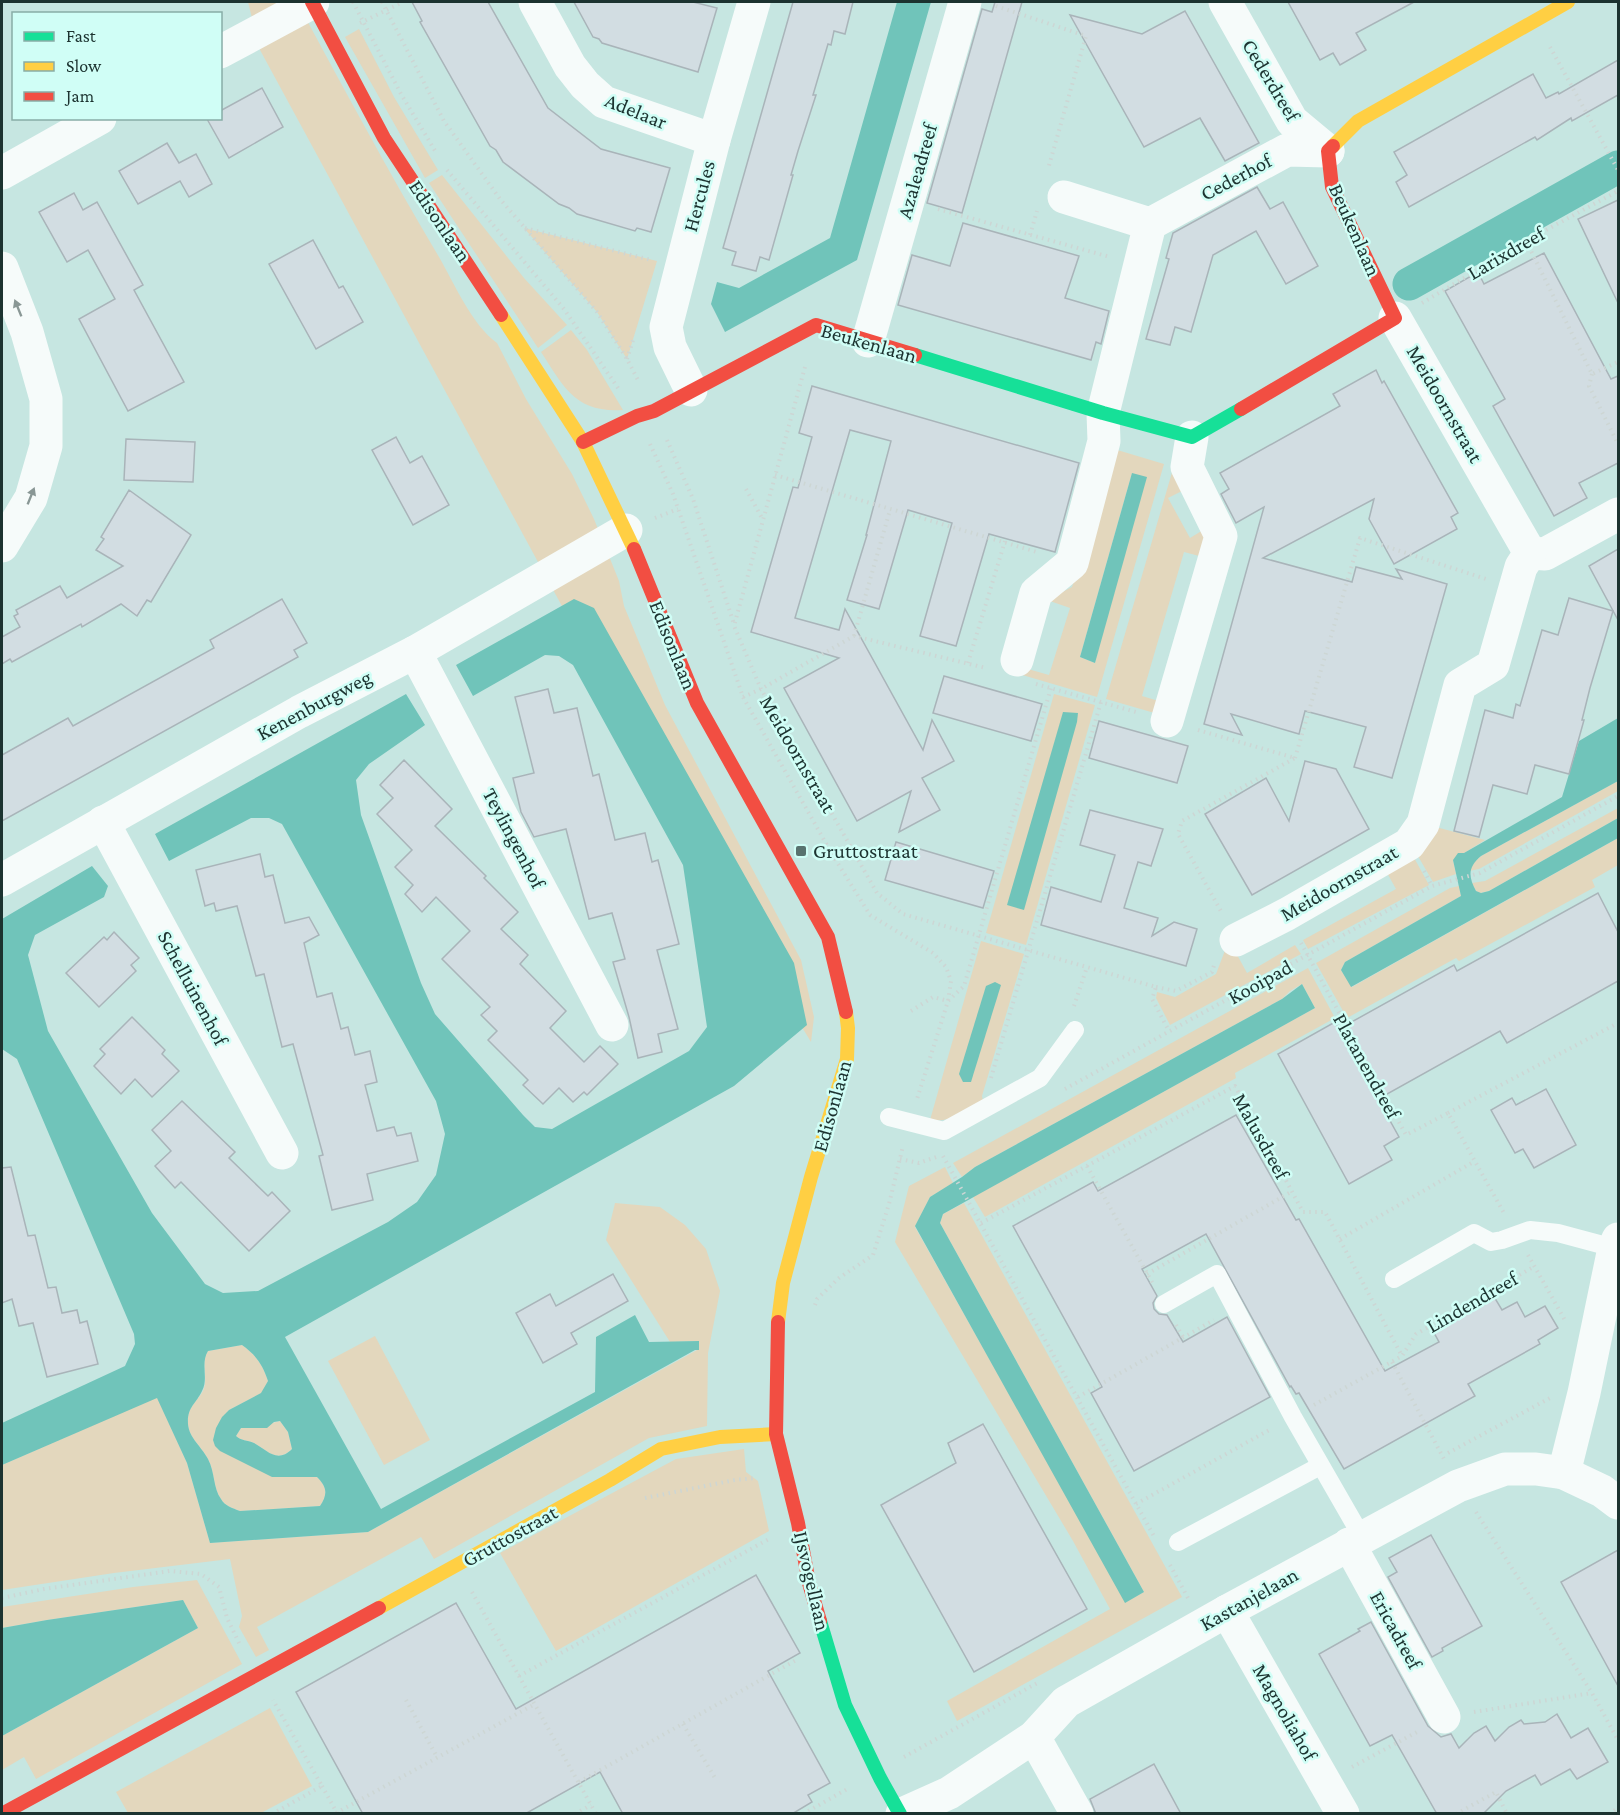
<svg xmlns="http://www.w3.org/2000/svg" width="1620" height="1815" font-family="'Crimson Pro',serif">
	<rect width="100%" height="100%" fill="#c6e6e1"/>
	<g fill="#e3d7bd" fill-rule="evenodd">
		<path d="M248 2H297C343 87 389 173 439 257 454 283 472 325 497 343L526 399 572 474 594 519 619 581 624 606 665 705 801 960 814 1017 811 1042 719 890 582 643 260 50Z"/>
		<path d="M359 29 394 97 438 170 425 178 345 37Z"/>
		<path d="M442 175 524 278 567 325 538 348 429 183Z"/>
		<path d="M524 228 657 261 627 359 597 312Z"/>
		<path d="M571 330 587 350 623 410C575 413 564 387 541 352Z"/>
		<path d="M1114 449 1164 464 1097 697 1019 674 1021 667 1049 675 1070 608 1047 600 1072 587ZM1132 473 1095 663 1080 657Z"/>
		<path d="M1173 469 1186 489 1168 498 1190 538 1208 527 1203 557 1184 552 1142 696 1162 702 1158 714 1106 699Z"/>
		<path d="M1054 694 1095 705 1026 945 986 933Z"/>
		<path d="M1618 781V791L1479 869 1469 871 1472 864 1481 856Z"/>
		<path d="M1618 808V818L1489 891 1480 893 1476 891 1472 883 1485 881Z"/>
		<path d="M1432 826 1485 840 1453 860 1456 874 1433 882 1415 851Z"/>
		<path d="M1618 838V865L1592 880 1595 887 1459 961 1456 958 1347 1018 1316 963 1450 888 1459 886 1461 896 1345 962 1341 970 1352 987Z"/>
		<path d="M1412 854 1429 885 1308 949 1303 940 1396 889 1386 871Z"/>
		<path d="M1229 940 1247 973 1295 945 1301 954 1170 1025 1156 998 1157 992 1175 997 1216 974Z"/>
		<path d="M981 941 1024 954 982 1096 983 1101C966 1111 951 1123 930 1120Z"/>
		<path d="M1308 968 1335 1018 1235 1073 1236 1078 985 1217 973 1197 1315 1008 1302 984 1290 991 1282 999 975 1167 962 1177 953 1163Z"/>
		<path d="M945 1167 953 1183 930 1197 915 1227 1126 1602 1144 1592 940 1223 943 1214 964 1203 1182 1597 957 1721 947 1701 1110 1609 1073 1541 895 1242 909 1186Z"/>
		<path d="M615 1203 660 1207 685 1225 706 1249 720 1291 708 1353 707 1426 649 1438 434 1559 421 1537 257 1627 269 1650 256 1657 239 1627 242 1616 230 1559 114 1573 2 1590V1465L157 1397 187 1463 210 1543 368 1532 699 1349V1341L670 1342 606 1240Z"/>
		<path d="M375 1336 430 1440 384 1465 328 1361Z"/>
		<path d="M242 1345C256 1355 263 1365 268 1381L262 1393 229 1410 216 1428 272 1477H317C327 1487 328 1494 320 1506L240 1511C232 1508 225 1506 221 1499 213 1488 215 1472 208 1459 202 1447 189 1438 188 1424 187 1407 196 1403 203 1391 209 1378 200 1363 208 1351Z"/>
		<path d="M280 1421 288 1432 292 1449C276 1464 267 1450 254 1443 247 1440 241 1441 236 1436L241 1428H253Z"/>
		<path d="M744 1449 746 1472 758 1481 769 1531 556 1651 500 1553 676 1459Z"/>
		<path d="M197 1580 242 1664 36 1779 24 1757 2 1770V1736L198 1628 183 1600 47 1620 2 1628V1607L133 1587Z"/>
		<path d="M270 1708 312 1786 261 1813H128L116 1792Z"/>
	</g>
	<g fill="#70c4ba" fill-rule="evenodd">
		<path d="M897 2H931L857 260 725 332 711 304 717 282 739 288 830 238Z"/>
		<path d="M1132 473 1147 477 1095 663 1080 657Z"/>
		<path d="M574 599 594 608 794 963 807 1025 734 1086 285 1337 381 1509 595 1392 596 1337 635 1315 649 1342 699 1341V1350H695L368 1532 210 1543 187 1463 157 1398 2 1465V1423L125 1366 135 1344 134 1334 17 1059 2 1049V919L92 866 108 886 104 897 35 935 28 955 48 1031 152 1213 205 1284 223 1293 258 1291 388 1222 417 1202 436 1175 445 1134 436 1101 282 824 269 818H251L169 861 155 834 406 694 425 725 369 764 356 780 361 815 421 983 435 1014 523 1115 535 1127 552 1129 689 1051 707 1027 683 865 573 665 559 656 545 655 473 696 456 665ZM242 1345C256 1355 263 1365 268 1381L261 1393 229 1410 222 1417 216 1428 213 1440 215 1446 220 1451 272 1477H317C327 1487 328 1494 320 1506L240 1511C232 1508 225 1506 221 1499 213 1488 215 1472 208 1459 202 1447 189 1438 188 1424 187 1407 196 1404 202 1391 209 1378 200 1364 208 1351ZM280 1421 288 1432 292 1449C277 1464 267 1450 254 1443 247 1440 241 1441 236 1436L241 1428H267L274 1422Z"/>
		<path d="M1063 712 1078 713 1077 722 1024 910 1007 905Z"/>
		<path d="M1618 718V781L1481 856C1468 867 1468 876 1476 891L1481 893 1489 891 1618 818V838L1351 987 1341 970 1345 962 1461 896 1453 860 1458 853H1464L1562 797 1579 741Z"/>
		<path d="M995 982 1001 985 971 1082H963L959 1074 986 986Z"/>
		<path d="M1302 984 1315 1008 943 1214 940 1223 1144 1592 1125 1603 915 1226 930 1197 962 1177 975 1167 1282 999Z"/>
		<path d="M183 1600 198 1628 2 1736V1628L47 1620Z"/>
	</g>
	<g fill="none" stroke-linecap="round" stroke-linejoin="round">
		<path stroke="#70c4ba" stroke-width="33" d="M1409 284 1618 167"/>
	</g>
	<g fill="#d2dde2" stroke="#a9b4b9" stroke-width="1.5">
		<path d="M412 2H488L548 108 601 149 670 168 651 232 637 228 635 231 577 214 569 208 559 204 503 162 496 150 490 146 420 22 422 21Z"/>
		<path d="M574 2H693L717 8 698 72 602 43 599 39 593 37Z"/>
		<path d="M793 2H853L845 34 834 31 831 45 828 44 813 95H816L798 151 791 175H793L769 260 760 257 756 271 732 265 736 252 723 248Z"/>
		<path d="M995 2H1022L962 213 927 203 982 9 992 12Z"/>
		<path d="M1288 2H1414L1356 33 1366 50 1340 65 1333 53 1320 60Z"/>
		<path d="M1185 11 1259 143 1225 161 1200 118 1144 147 1070 15 1142 34Z"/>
		<path d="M1618 60V95L1572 121 1571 118 1537 140 1535 137 1409 207 1396 182 1407 175 1394 152 1533 74 1546 98 1558 92 1559 94Z"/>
		<path d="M262 88 283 127 229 158 207 119 220 118V111Z"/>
		<path d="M167 143 179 163 196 154 212 184 189 197 180 181 138 204 119 171Z"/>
		<path d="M1257 187 1270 209 1283 202 1318 266 1286 284 1256 231 1213 255 1191 332 1175 327 1170 345 1146 339 1169 259 1166 258 1173 233Z"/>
		<path d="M74 193 83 210 97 202 143 285 134 290 184 382 128 411 79 319 115 299 88 250 67 262 39 212Z"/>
		<path d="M1618 200V303L1578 219Z"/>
		<path d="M963 223 1079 256 1065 298 1109 311 1101 344 1096 342 1091 360 898 305 912 255 950 266Z"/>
		<path d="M313 240 339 288 343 286 363 322 316 349 269 264Z"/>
		<path d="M1544 253 1611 379 1618 376V463L1579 483 1587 498 1554 516 1493 406 1505 399 1445 291 1478 272 1484 284Z"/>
		<path d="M1376 370 1382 383 1384 381 1458 513 1451 517 1457 529 1394 564 1369 519 1374 499 1263 558 1352 582 1356 567 1402 579 1396 569 1447 584 1392 778 1354 767 1366 727 1305 711 1299 734 1231 714 1242 735 1204 724 1264 507 1236 523 1221 494 1229 489 1220 473 1340 406 1333 394Z"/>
		<path d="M812 386 1079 463 1055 552 989 534 956 646 920 636 952 523 908 510 879 609 847 600 867 535H866L891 441 850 430 795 618 839 630 845 609 923 750 932 720 954 761 922 778 940 810 899 832 911 791 857 821 784 688 839 658 751 632 793 487 798 488 812 437 799 433Z"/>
		<path d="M396 437 410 463 422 456 449 505 413 525 372 450Z"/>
		<path d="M126 439 195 442 193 482 124 480Z"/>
		<path d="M129 490 191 535 151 602 147 600 137 616 121 604 82 627 81 624 12 662 10 659 2 664V637L20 627 14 616 18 614 16 610 60 586 67 598 123 566 96 550 104 539 101 537Z"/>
		<path d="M1618 549V620L1589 566Z"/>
		<path d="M1569 598 1613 611 1590 688 1582 720H1584L1569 774 1535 765 1527 794 1493 785 1479 837 1454 831 1485 710 1513 718 1516 704 1520 706 1542 630 1558 635Z"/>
		<path d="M282 599 307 643 294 650 298 657 2 821V755L68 718 73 726 214 648 210 640Z"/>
		<path d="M944 676 1042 704 1031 741 933 713Z"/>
		<path d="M548 689 554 713 577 708 593 776 599 774 615 840 645 833 652 862 658 860 679 944 657 950 678 1029 658 1034 662 1052 638 1058 629 1017 613 962 625 959 612 913 589 919 566 829 534 837 521 812 513 778 534 773 515 697Z"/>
		<path d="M1099 721 1188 746 1177 783 1089 758Z"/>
		<path d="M404 760 452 809 435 826 486 876 484 878 518 912 501 929 528 955 520 964 566 1011 550 1028 584 1062 600 1046 618 1064 587 1095 584 1092 573 1102 559 1088 543 1104 523 1085 528 1080 488 1040 497 1031 481 1015 490 1007 442 959 470 931 436 897 422 912 405 894 413 885 395 867 412 850 377 814 393 798 380 785Z"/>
		<path d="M1305 761 1336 769 1369 829 1252 895 1205 814 1266 778 1289 821Z"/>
		<path d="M1090 810 1163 829 1151 866 1138 862 1124 908 1158 918 1152 936 1174 922 1197 929 1186 966 1041 925 1051 887 1101 902 1115 855 1080 845Z"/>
		<path d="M896 842 994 871 983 908 885 880Z"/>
		<path d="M260 854 265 877 273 875 285 923 309 917 319 935 304 943 317 997 332 993 341 1029 348 1027 355 1055 370 1051 377 1082 365 1085 377 1131 394 1127 397 1136 411 1133 418 1161 367 1174 373 1200 332 1210 319 1156 323 1155 293 1044 282 1047 264 974 256 976 237 906 216 911 214 903 205 906 196 870Z"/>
		<path d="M1598 893 1618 932V981L1507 1043 1500 1031 1378 1099 1399 1137 1384 1146 1392 1160 1349 1184 1278 1054 1335 1022 1339 1029 1454 965 1457 971Z"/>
		<path d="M114 932 139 958 131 965 136 971 99 1007 66 973 104 937 107 940Z"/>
		<path d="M132 1017 165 1050 162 1054 179 1071 152 1097 135 1079 121 1094 94 1066 105 1054 100 1049Z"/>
		<path d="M1546 1089 1576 1145 1534 1168 1523 1149 1515 1153 1491 1110 1512 1098 1516 1105Z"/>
		<path d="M182 1101 235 1152 229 1158 268 1196 272 1192 290 1211 249 1251 181 1182 175 1188 155 1166 171 1151 152 1130Z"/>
		<path d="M1236 1115 1296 1220 1299 1219 1385 1371 1439 1342 1432 1329 1493 1295 1502 1310 1517 1302 1525 1317 1545 1306 1558 1328 1538 1340 1540 1344 1468 1384 1475 1396 1344 1469 1299 1393 1296 1394 1291 1386 1290 1387 1206 1234 1142 1269 1157 1296 1153 1303 1154 1309 1159 1314 1167 1315 1183 1342 1227 1317 1270 1397 1134 1471 1091 1393 1102 1387 1013 1226 1093 1182 1098 1191Z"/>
		<path d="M11 1167 28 1236 35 1235 48 1288 56 1287 62 1313 77 1310 80 1323 87 1321 98 1364 47 1377 33 1323 19 1326 12 1299 2 1303V1168Z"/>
		<path d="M613 1274 628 1301 571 1333 577 1344 543 1363 516 1313 550 1294 556 1306Z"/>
		<path d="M983 1424 1087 1609 974 1672 881 1505 956 1463 948 1443Z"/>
		<path d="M1431 1535 1482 1626 1442 1648 1443 1651 1432 1657 1388 1577 1397 1572 1389 1558Z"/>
		<path d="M1618 1550V1686L1561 1582Z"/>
		<path d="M756 1575 800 1653 768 1671 830 1783 808 1795 812 1802 792 1814H623L600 1772 525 1814H363L296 1692 456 1603 516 1709Z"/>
		<path d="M1371 1622 1428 1726 1441 1737 1451 1734 1459 1748 1474 1733 1486 1726 1495 1741 1509 1727 1521 1720 1524 1724 1545 1722 1557 1714 1571 1738 1588 1728 1608 1762 1577 1779 1570 1769 1541 1785 1535 1775 1506 1791 1483 1814H1437L1392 1735 1370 1746 1319 1654 1360 1631 1358 1629Z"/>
		<path d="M1154 1764 1181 1814H1096L1090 1799Z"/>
	</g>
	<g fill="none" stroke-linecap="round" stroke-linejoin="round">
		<g stroke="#cdd6d4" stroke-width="4" stroke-dasharray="1.5 4.5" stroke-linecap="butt">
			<path d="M353 2 401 94 437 154"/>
			<path d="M382 2 444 121 500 199 597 312 627 359 639 382"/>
			<path d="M996 6 1086 36 1048 169"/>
			<path d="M360 23 403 2"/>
			<path d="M1550 47 1618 170"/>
			<path d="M447 170 564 309 620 391"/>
			<path d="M938 209 1110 257"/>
			<path d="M525 228 651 260"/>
			<path d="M1030 235 1037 211"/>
			<path d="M1526 241 1592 374 1618 362"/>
			<path d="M1422 303 1526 241 1618 191"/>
			<path d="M627 359 634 337"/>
			<path d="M805 367 734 626 761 689 877 893 903 914 1156 987 1152 999 1169 1031"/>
			<path d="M1592 374 1589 386 1618 444"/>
			<path d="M667 440 693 499 734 624"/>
			<path d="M650 444 673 494 743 697 832 854 870 915 933 953 946 967 951 981 948 1001 917 1099"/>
			<path d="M775 475 1037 552"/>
			<path d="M746 489 763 520"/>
			<path d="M655 518 678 509"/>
			<path d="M854 636 890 510"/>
			<path d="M968 663 1005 541"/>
			<path d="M1036 684 1136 712"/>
			<path d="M743 697 761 689 854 636 986 668"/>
			<path d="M1198 730 1295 758 1182 821 1178 834 1222 913"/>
			<path d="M1295 758 1360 538 1486 579"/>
			<path d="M1424 871 1432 886"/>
			<path d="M1301 943 1406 1135 1448 1113 1505 1215"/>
			<path d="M1156 987 1176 991 1212 972 1215 962"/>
			<path d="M1074 1006 1087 967"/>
			<path d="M911 1011 933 997 948 1001 964 986 1051 688"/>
			<path d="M991 1078 1101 702"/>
			<path d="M1065 1089 1432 886 1480 873 1618 796"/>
			<path d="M1448 1113 1618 1023"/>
			<path d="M943 1156 1155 1538"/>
			<path d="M900 1159 919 1163 939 1156"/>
			<path d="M1087 1166 1153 1284"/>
			<path d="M981 1223 1235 1086 1303 1212H1325L1402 1356"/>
			<path d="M1340 1239 1475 1161"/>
			<path d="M1528 1255 1566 1322"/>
			<path d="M1147 1274 1291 1192"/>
			<path d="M815 1305 817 1299 839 1278 873 1255 889 1204 903 1146"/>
			<path d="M1176 1325 1183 1337"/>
			<path d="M1392 1362 1444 1459"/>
			<path d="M1078 1397 1214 1320"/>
			<path d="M1314 1405 1402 1356 1416 1334 1535 1266"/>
			<path d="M1448 1453 1550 1398"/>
			<path d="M645 1498 735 1480 756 1478"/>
			<path d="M1136 1504 1271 1429"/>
			<path d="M1476 1512 1592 1693 1618 1740"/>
			<path d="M1170 1565 1188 1598"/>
			<path d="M472 1592 596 1814"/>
			<path d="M2 1598 44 1589 170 1571 201 1574 219 1587 227 1618 241 1647"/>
			<path d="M519 1676 769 1539"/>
			<path d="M406 1700 437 1757"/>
			<path d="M1474 1712 1592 1693"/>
			<path d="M683 1724 715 1778"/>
			<path d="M904 1757 1039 1682"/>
			<path d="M1352 1767 1417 1732"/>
			<path d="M579 1782 798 1659"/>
			<path d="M322 1786 337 1813"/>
			<path d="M336 1813 535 1704"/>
			<path d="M272 1814 322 1786 273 1700"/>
			<path d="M575 1814 591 1805"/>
			<path d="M803 1814 849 1788"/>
			<path d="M1456 1814 1496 1792 1507 1814"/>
			<path d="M1609 1814 1618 1808"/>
		</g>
		<g stroke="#f6fbfa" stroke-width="18">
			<path d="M889 1117 944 1131 1040 1078 1075 1030"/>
			<path d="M1394 1279 1474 1233 1491 1242 1502 1240 1530 1230 1558 1233 1614 1248"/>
			<path d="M1164 1304 1217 1274 1293 1417 1362 1537"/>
			<path d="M1178 1542 1320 1466"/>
		</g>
		<g stroke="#f6fbfa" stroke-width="33">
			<path d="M535 2 570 66 585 85 604 102 714 140"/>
			<path d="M1225 2 1292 121 1328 151"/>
			<path d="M220 52 313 2"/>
			<path d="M2 173 100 118"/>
			<path d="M1064 197 1150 224"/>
			<path d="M2 268 27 332 46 399V446L31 498 2 546"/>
			<path d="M868 341 965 2"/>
			<path d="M691 390 670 347 666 327 714 140 754 2"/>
			<path d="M1530 553 1545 554 1618 514"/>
			<path d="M415 652 612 1025"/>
			<path d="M1017 660 1036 593 1072 563 1104 441 1103 413 1150 224 1287 150 1328 151"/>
			<path d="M1167 721 1221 536 1187 467 1192 437"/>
			<path d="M103 822 282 1153"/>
			<path d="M2 880 299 712 415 652 626 530"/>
			<path d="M1236 940 1287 914 1409 844 1423 824 1460 685 1493 665 1521 567 1530 553 1395 318"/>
			<path d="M1564 1473 1584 1393 1614 1248 1618 1239"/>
			<path d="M1349 1544 1444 1717"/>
			<path d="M1227 1611 1343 1814"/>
			<path d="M1034 1737 1077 1814"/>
			<path d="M902 1814 949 1793 1034 1737 1066 1702 1227 1611 1458 1486 1505 1469H1536L1564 1473 1602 1491 1618 1503"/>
		</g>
		<g stroke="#16e098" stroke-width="14">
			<path d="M915 355 1103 413 1192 437 1241 409"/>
			<path d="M820 1621 845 1705 880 1778 900 1814"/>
		</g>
		<g stroke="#ffcf43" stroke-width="14">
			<path d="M1333 146 1358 121 1568 2"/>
			<path d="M501 315 583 442 634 549"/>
			<path d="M778 1322 783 1283 811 1177 847 1059 848 1028 846 1012"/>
			<path d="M379 1608 610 1480 661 1449 720 1437 776 1434"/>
		</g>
		<g stroke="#f24e42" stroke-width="14">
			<path d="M312 2 384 138 501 315"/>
			<path d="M1241 409 1395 318 1332 187 1328 151 1333 146"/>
			<path d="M583 442 637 416 654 411 816 325 915 355"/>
			<path d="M634 549 697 703 828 937 846 1012"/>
			<path d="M778 1322 776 1434 798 1523 809 1583 820 1621"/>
			<path d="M2 1814 379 1608"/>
		</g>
	</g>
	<defs><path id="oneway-solid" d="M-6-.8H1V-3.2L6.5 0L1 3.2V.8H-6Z" transform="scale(1.5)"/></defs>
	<g fill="#899795">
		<use href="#oneway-solid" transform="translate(18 308) rotate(-112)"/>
		<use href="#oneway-solid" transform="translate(31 496) rotate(-68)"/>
	</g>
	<rect fill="#58726e" stroke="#d0fef6" stroke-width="2" x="795" y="845" width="12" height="12" rx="3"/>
	<g text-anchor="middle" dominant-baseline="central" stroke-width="5" stroke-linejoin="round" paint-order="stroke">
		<g font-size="21" fill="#1c3330" stroke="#d0fef6">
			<text transform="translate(1271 80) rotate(59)">Cederdreef</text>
			<text transform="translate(636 111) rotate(22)">Adelaar</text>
			<text transform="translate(917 171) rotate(-74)">Azaleadreef</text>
			<text transform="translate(1236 177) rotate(-28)">Cederhof</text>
			<text transform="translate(699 196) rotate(-75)">Hercules</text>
			<text transform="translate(440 221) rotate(56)">Edisonlaan</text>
			<text transform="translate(1355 230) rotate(66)">Beukenlaan</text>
			<text transform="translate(1506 253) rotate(-30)">Larixdreef</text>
			<text transform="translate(869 343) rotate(16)">Beukenlaan</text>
			<text transform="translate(1445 404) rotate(60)">Meidoornstraat</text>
			<text transform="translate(673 645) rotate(68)">Edisonlaan</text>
			<text transform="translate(314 705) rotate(-28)">Kenenburgweg</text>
			<text transform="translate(798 754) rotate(60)">Meidoornstraat</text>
			<text transform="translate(514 838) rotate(62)">Teylingenhof</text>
			<text transform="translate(1339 883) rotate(-30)">Meidoornstraat</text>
			<text transform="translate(1260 982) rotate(-29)">Kooipad</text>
			<text transform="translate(193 988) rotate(62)">Schelluinenhof</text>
			<text transform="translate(1367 1066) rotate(61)">Platanendreef</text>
			<text transform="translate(832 1106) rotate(-74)">Edisonlaan</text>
			<text transform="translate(1261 1136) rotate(61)">Malusdreef</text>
			<text transform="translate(1472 1302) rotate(-30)">Lindendreef</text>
			<text transform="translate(510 1536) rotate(-29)">Gruttostraat</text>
			<text transform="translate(812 1581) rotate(77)">IJsvogellaan</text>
			<text transform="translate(1249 1599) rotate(-29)">Kastanjelaan</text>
			<text transform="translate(1396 1630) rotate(61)">Ericadreef</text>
			<text transform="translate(1285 1712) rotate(60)">Magnoliahof</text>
		</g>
		<g font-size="21" fill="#1c3330" stroke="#d0fef6" text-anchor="start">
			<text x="813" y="851">Gruttostraat</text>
		</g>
	</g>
	<rect width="1620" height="1815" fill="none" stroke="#1c3330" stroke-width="6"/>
	<rect x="12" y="12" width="210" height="108" fill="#d0fef6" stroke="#88ada7" stroke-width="1.5"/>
	<rect x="24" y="32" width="30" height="9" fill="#16e098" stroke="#88ada7" stroke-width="1.5"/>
	<text x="66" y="42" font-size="18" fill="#1c3330">Fast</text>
	<rect x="24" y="62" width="30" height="9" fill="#ffcf43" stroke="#88ada7" stroke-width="1.5"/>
	<text x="66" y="72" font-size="18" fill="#1c3330">Slow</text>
	<rect x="24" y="92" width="30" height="9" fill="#f24e42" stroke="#88ada7" stroke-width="1.5"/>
	<text x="66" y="102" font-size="18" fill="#1c3330">Jam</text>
</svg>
